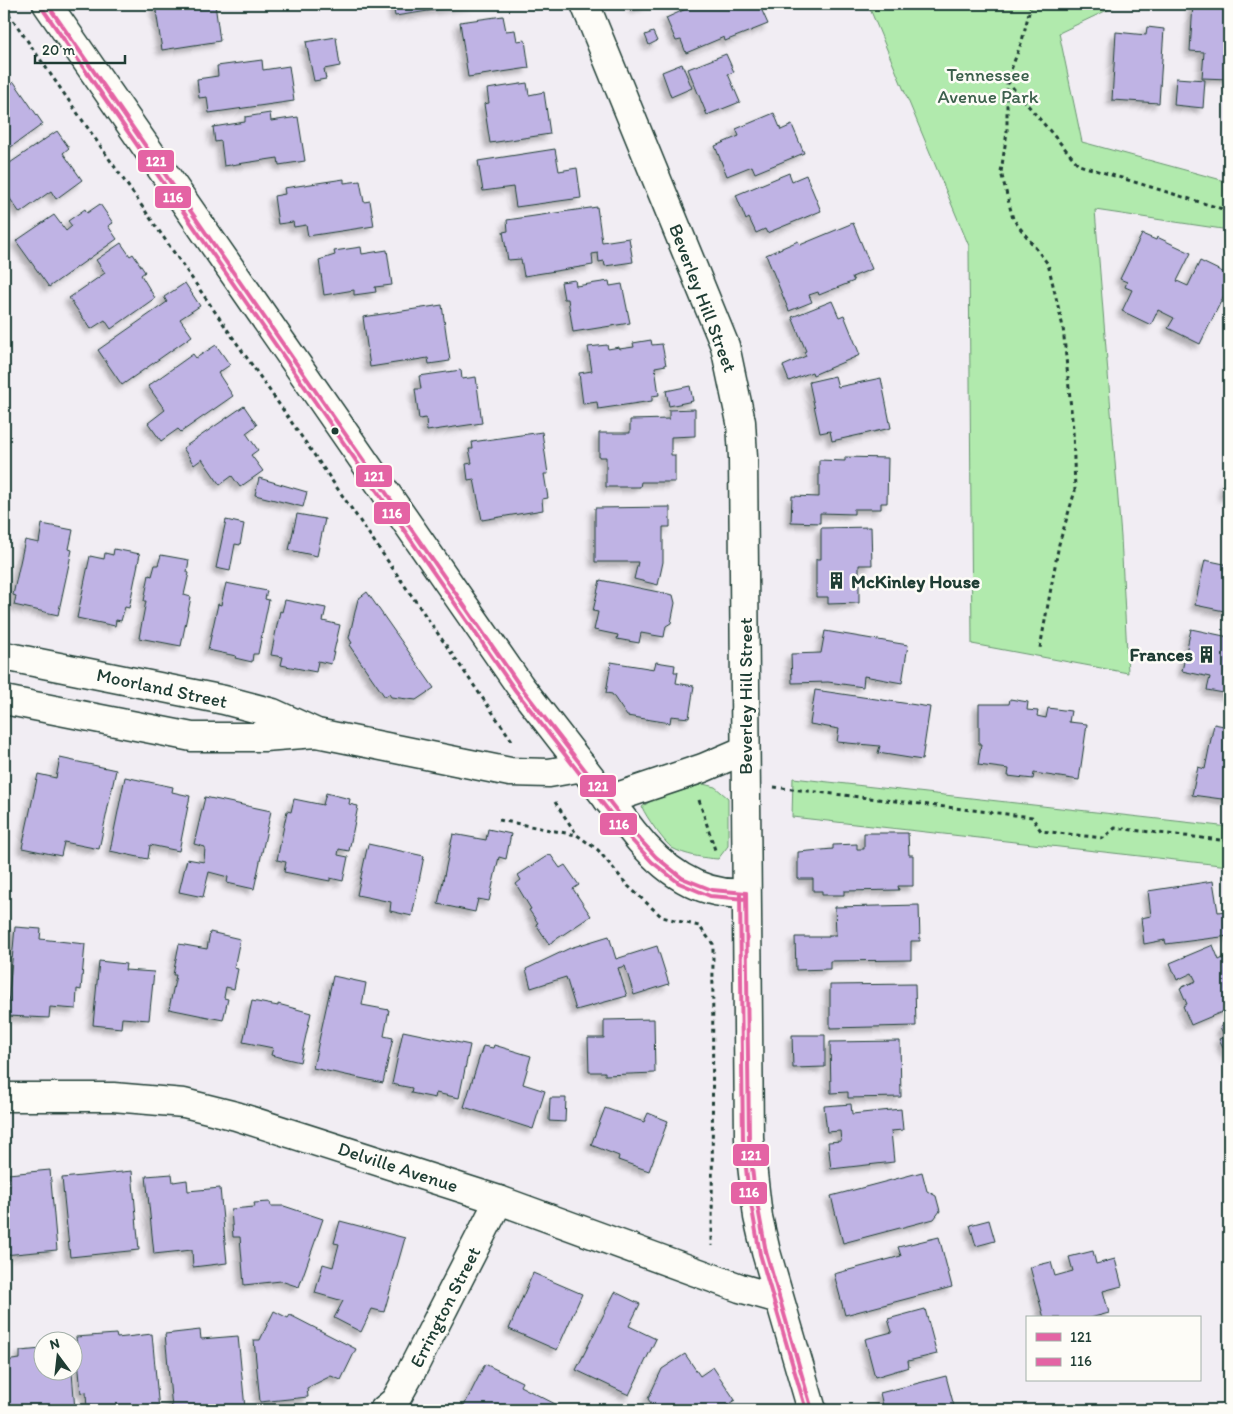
<svg xmlns="http://www.w3.org/2000/svg" width="1233" height="1414" font-family="Itim,sans-serif">
	<defs>
		<filter id="shadow"><feDropShadow dx="-4.5" dy="4.5" stdDeviation="2.5" flood-color="#0004"/></filter>
	</defs>
	<rect width="100%" height="100%" fill="#f1edf3"/>
	<filter id="ink" filterUnits="userSpaceOnUse"><feTurbulence type="fractalNoise" baseFrequency=".02" numOctaves="2"/><feDisplacementMap in="SourceGraphic" scale="10" xChannelSelector="R" yChannelSelector="G"/><feConvolveMatrix kernelMatrix="1 2 1 2 8 2 1 2 1" color-interpolation-filters="sRGB"/></filter>
	<g filter="url(#ink)">
		<g fill="#b1eaad" stroke="#689470">
			<path d="M868 4H1120L1059 33 1082 142 1229 182V230L1095 210 1121 537 1128 673 972 644 969 246Z"/>
			<path d="M793 778 1229 827V866L792 817Z"/>
			<path d="M703 784 715 787 728 798V846L718 859C703 858 685 855 672 848 664 842 646 817 642 807L652 800Z"/>
		</g>
		<g fill="#bfb3e4" stroke="#1f3d34" filter="url(#shadow)">
			<path d="M155 4H215L220 41 162 50Z"/>
			<path d="M393 4H475L395 16Z"/>
			<path d="M632 4H648L635 9Z"/>
			<path d="M697 4H759L768 24 725 41 724 37 686 53 681 40 676 41 666 18Z"/>
			<path d="M1193 4H1229V79L1202 78 1204 52 1190 51Z"/>
			<path d="M503 16 506 31 515 30 517 41 525 40 529 68 468 77 460 22Z"/>
			<path d="M1147 27 1164 29 1159 103 1112 100 1116 32 1146 35Z"/>
			<path d="M653 32 657 41 649 45 645 35Z"/>
			<path d="M336 37 340 66 324 69 326 79 314 81 306 42Z"/>
			<path d="M726 54 734 72 728 74 740 102 707 115 688 69Z"/>
			<path d="M262 60 263 70 289 66 294 101 209 113 207 97 199 98 197 79 218 76 217 66Z"/>
			<path d="M682 64 692 88 671 97 662 72Z"/>
			<path d="M1176 78 1205 80 1203 108 1174 105Z"/>
			<path d="M14 82 43 124 4 152V89Z"/>
			<path d="M527 83 529 95 544 92 550 134 490 143 484 104 489 103 487 89Z"/>
			<path d="M270 113 271 121 298 117 305 161 279 165 278 158 224 166 221 141 215 142 213 127 245 122V117Z"/>
			<path d="M774 113 781 130 792 125 804 153 755 173 752 166 727 176 715 146 739 136 736 129Z"/>
			<path d="M57 131 69 148 63 153 82 180 56 199 51 191 20 213 4 190V167Z"/>
			<path d="M555 149 559 171 577 168 581 198 516 207 513 187 483 191 478 161Z"/>
			<path d="M789 173 792 181 806 175 821 211 767 233 765 229 756 233 749 218 746 220 736 195Z"/>
			<path d="M344 179V183L360 181 364 202 370 201 374 226 308 236 306 225 294 227 293 222 278 224 274 196 285 194 284 188Z"/>
			<path d="M100 204 113 223 108 226 117 239 49 287 16 241 54 215 66 231 72 226 68 221 85 209 87 213Z"/>
			<path d="M597 207 602 242 629 238 633 262 605 266 604 261 599 262 598 253 592 254 593 265 524 276 521 259 508 260 503 232 508 231 507 220Z"/>
			<path d="M853 223 872 269 852 277 854 281 819 295 818 292 809 295 812 302 789 311 766 255 798 241 800 245Z"/>
			<path d="M1142 234 1156 240 1157 237 1191 253 1177 281 1188 286 1200 261 1229 275V285L1200 344 1168 328 1174 318 1158 310 1151 325 1122 311 1132 290 1125 287 1127 282 1120 279Z"/>
			<path d="M121 243 130 256 133 254 145 272 141 275 155 298 111 329 105 320 91 329 69 298 105 273 96 260Z"/>
			<path d="M361 247 362 254 387 250 392 285 375 287 376 292 354 295V290L324 295 319 260 335 255 334 251Z"/>
			<path d="M575 280 576 286 609 281 610 286 622 284 630 323 573 332 568 299H564L561 282Z"/>
			<path d="M185 283 200 306 180 319 192 336 122 385 98 350 167 302 164 297Z"/>
			<path d="M832 301 839 317 844 315 860 355 813 375 812 372 789 381 783 366 806 356 804 352 806 351 792 317Z"/>
			<path d="M442 305 450 361 429 364 428 358 370 367 363 317Z"/>
			<path d="M651 340 652 345 662 344 666 365 655 367 659 395 652 396V401L598 409 597 402 583 404 579 373 592 371 588 347 607 345 608 349 619 347V349L634 347 633 343Z"/>
			<path d="M216 345 230 365 218 373 233 396 181 432 178 429 161 441 148 423 165 410 148 386 193 354 196 358Z"/>
			<path d="M461 370 462 379 476 377 482 423 427 431 426 418 419 419 415 389H421L419 376Z"/>
			<path d="M835 376 838 387 881 378 891 428 832 441 830 431 820 433 809 382Z"/>
			<path d="M690 386 693 401 669 406 666 391Z"/>
			<path d="M244 406 257 425 246 433 258 450 251 455 263 471 240 487 232 476 220 485 202 459 194 465 183 448Z"/>
			<path d="M695 409V436L671 437V455H675V482H641L640 487H606V457H599V433H630V420L669 419V410Z"/>
			<path d="M542 432 548 474H544L548 498 542 499 543 510 482 520 474 479 468 480 466 464 472 463 469 449H473L472 442Z"/>
			<path d="M845 457 888 458 887 503H881V509H854V514L820 513V523L791 522 792 496 819 497V460L845 461Z"/>
			<path d="M259 478 307 492 303 507 255 495Z"/>
			<path d="M1226 481 1229 482V496L1223 495Z"/>
			<path d="M670 507V527H663V562L658 585 634 579 638 562H595V508Z"/>
			<path d="M297 514 325 519 317 556 289 550Z"/>
			<path d="M226 520 244 524 240 545 235 544 230 571 216 568Z"/>
			<path d="M42 524 73 530 69 549 72 550 58 615 14 605 16 596 13 595 25 540 39 543Z"/>
			<path d="M871 527 872 565H859V603L828 604V597H816V559H821V528Z"/>
			<path d="M114 549 140 554 129 608 125 607 121 621 116 620 115 626 77 618 90 556 104 559 105 553 113 555Z"/>
			<path d="M161 555 189 560 187 572 189 573 184 595 191 597 181 646 139 638 146 601H144L149 575 152 576 155 565H158Z"/>
			<path d="M1205 560 1229 565V612L1195 605Z"/>
			<path d="M600 580 673 595 675 603 671 623 666 626 664 637 641 633 639 643 617 639 618 635 594 630 598 612 593 611Z"/>
			<path d="M226 583 267 591 265 599 269 600 258 654H253L252 662 235 658 236 656 208 650 218 604 221 605Z"/>
			<path d="M367 592 434 688 416 700 391 697 389 694 385 697 349 645 352 643 349 638 358 599Z"/>
			<path d="M285 600 326 608 323 621 340 625 331 664 318 661 316 672 281 665 283 657 271 655 280 611 282 612Z"/>
			<path d="M1191 629 1229 637V694L1207 690 1210 677 1182 671Z"/>
			<path d="M825 631 908 645 902 683 864 676 863 687 828 682 792 683 791 654 821 653Z"/>
			<path d="M611 662 654 669 656 662 675 665 674 672H678L676 683 694 686 689 718 671 716 670 723 627 716 612 694 606 693Z"/>
			<path d="M815 690 930 707 922 760 878 753 880 746 837 742 839 729 810 724Z"/>
			<path d="M1010 699 1028 702 1027 710 1038 711 1037 716 1046 718 1048 708 1071 711 1069 722 1087 724 1079 780 1034 773 1033 779 1008 776 1009 769 978 765 981 744H979V704H1009Z"/>
			<path d="M1214 724 1229 727V800L1192 795 1198 767 1205 769Z"/>
			<path d="M4 749 6 750V777H4Z"/>
			<path d="M60 758 116 770 99 849 64 842 61 856 22 848 38 774 56 778Z"/>
			<path d="M125 777 173 787 172 792 190 796 179 851 150 845 148 859 110 851Z"/>
			<path d="M326 793 350 799 349 804 358 806 349 851 339 849 338 855 348 857 343 881 330 878V881L284 872 286 862 277 860 287 811 291 812 294 799 323 805Z"/>
			<path d="M205 797 271 811 254 889 227 883 228 877 209 872 203 897 179 892 187 859 204 862 205 847 194 844Z"/>
			<path d="M488 829 511 834 506 859 499 857 489 901 478 899 475 912 438 904 453 834 486 840Z"/>
			<path d="M864 833H908L909 855H913V886H898L899 890 844 891V895H822V891H813V879H798V852L833 849V845L857 844V849H864Z"/>
			<path d="M368 844 424 856 412 916 390 911 391 902 357 895Z"/>
			<path d="M550 854 560 868 565 865 579 885 573 889 591 916 549 944 536 924 538 923 529 910 531 909 516 884 521 880 518 875Z"/>
			<path d="M1213 881 1218 912 1226 911 1229 936 1166 944 1165 940 1144 944 1141 918 1151 916 1148 891Z"/>
			<path d="M919 905 920 941H911V960L830 961V969L796 970 795 937H829V935H836L835 907Z"/>
			<path d="M15 927 41 929 40 939 85 944 81 990 77 989 76 1009 50 1007 49 1018 7 1016Z"/>
			<path d="M210 932 240 939 234 968 238 969 234 989 226 987 224 998 228 999 223 1020 169 1009 176 975H173L179 944 207 949Z"/>
			<path d="M609 936 616 959 657 946 669 984 634 995 625 966 618 968 627 996 576 1010 566 977 531 988 526 969 570 948Z"/>
			<path d="M1213 945 1219 960 1229 955V1009L1191 1025 1183 1006 1187 1004 1180 988 1196 981 1192 973 1177 980 1170 963Z"/>
			<path d="M99 961 126 964 125 970 154 972 149 1020 122 1018 121 1028 93 1025Z"/>
			<path d="M333 976 366 983 362 1005 389 1010 384 1036 393 1038 383 1083 313 1068Z"/>
			<path d="M915 984 916 1026 830 1028V985Z"/>
			<path d="M252 1001 278 1006V1004L311 1013 300 1062 271 1055 273 1048 243 1042Z"/>
			<path d="M654 1019 655 1073 605 1075V1072H589L588 1038H604V1020Z"/>
			<path d="M1229 1022V1059L1219 1039 1225 1037 1220 1027Z"/>
			<path d="M403 1031 470 1045 459 1098 436 1093 435 1098 411 1093 412 1088 392 1084Z"/>
			<path d="M792 1035H825V1067L793 1068Z"/>
			<path d="M900 1041 901 1097 848 1098V1092L831 1093 830 1042Z"/>
			<path d="M494 1045 531 1056 523 1084 545 1091 533 1129 464 1107 483 1046 493 1048Z"/>
			<path d="M550 1098H566L565 1122 549 1121Z"/>
			<path d="M851 1104 852 1114 901 1109 903 1130 891 1131 894 1162 831 1169 828 1142 841 1141 840 1131 827 1132 824 1106Z"/>
			<path d="M605 1108 644 1122 648 1113 668 1121 649 1171 618 1160 619 1156 591 1145Z"/>
			<path d="M50 1170 57 1250 4 1255V1185H9L8 1174Z"/>
			<path d="M132 1171 139 1250 70 1257 62 1178Z"/>
			<path d="M922 1172 927 1191 936 1196 940 1211 934 1219 843 1243 831 1196Z"/>
			<path d="M172 1174 173 1182 187 1180 188 1191 220 1188 227 1263 193 1267 192 1250 154 1254 146 1176Z"/>
			<path d="M270 1202 271 1206H284L323 1219 299 1287 281 1281 244 1285 240 1237H233L231 1209 255 1207 254 1203Z"/>
			<path d="M989 1220 995 1241 976 1246 970 1225Z"/>
			<path d="M340 1221 405 1238 384 1312 372 1309 361 1332 334 1318 343 1301 315 1293 323 1264 333 1267 339 1244 334 1243Z"/>
			<path d="M939 1237 952 1287 845 1315 834 1274 901 1256 898 1247Z"/>
			<path d="M1093 1251 1096 1264 1115 1259 1122 1286 1103 1291 1109 1313 1090 1318H1044L1030 1267 1051 1262 1055 1276 1073 1271 1069 1257Z"/>
			<path d="M533 1273 582 1294 557 1350 509 1329Z"/>
			<path d="M615 1292 640 1304 629 1326 656 1339 629 1395 576 1370Z"/>
			<path d="M925 1309 937 1354 908 1361 909 1367 875 1377 865 1339 892 1332 888 1319Z"/>
			<path d="M274 1311 288 1318 290 1315 356 1349 341 1380 331 1376 307 1388 308 1397 260 1402 254 1340H260Z"/>
			<path d="M200 1330 201 1339 238 1336 245 1408 217 1410H193L192 1407 172 1408 165 1334Z"/>
			<path d="M116 1334 117 1338 152 1334 159 1410H87L86 1392 81 1393 76 1337Z"/>
			<path d="M42 1349V1372H72L75 1410H4V1361L20 1359V1351Z"/>
			<path d="M685 1354 700 1376 713 1367 735 1400 719 1410H656L648 1399 662 1369Z"/>
			<path d="M485 1364 522 1382 520 1386 567 1410H462Z"/>
			<path d="M946 1376 955 1410H884L880 1393Z"/>
		</g>
		<g fill="none" stroke-linecap="round" stroke-linejoin="round">
			<defs>
				<g id="minor">
					<path d="M47 4 520 686 633 832C661 868 698 897 746 893"/>
					<path d="M585 4 725 346 741 422 743 458 749 1139 758 1217 766 1252 812 1410"/>
					<path d="M4 656 224 700 273 713 317 733 510 772 549 773 583 767"/>
					<path d="M4 700 192 737H264L316 733"/>
					<path d="M608 800 703 768 745 750"/>
					<path d="M4 1097H113L184 1103 236 1116 499 1200 740 1288 779 1299"/>
					<path d="M384 1410 395 1401 410 1374 499 1200"/>
				</g>
			</defs>
			<use href="#minor" stroke="#1f3d34" stroke-width="31"/>
			<g stroke="#1f3d34" stroke-width="3" stroke-dasharray="4 4" stroke-linecap="butt">
				<path d="M1031 4 1022 41 1007 80V132L1001 172 1013 219 1048 264 1063 327 1073 429 1075 491 1059 544 1040 648"/>
				<path d="M4 7 513 742"/>
				<path d="M1007 81 1079 165 1229 211"/>
				<path d="M774 787 1032 817 1041 831 1103 838 1115 828 1229 841"/>
				<path d="M699 800 716 853"/>
				<path d="M555 802 577 835 598 850 628 886 662 917 699 926 713 944 712 1246"/>
				<path d="M499 820 576 835"/>
			</g>
			<use href="#minor" stroke="#fdfcf7" stroke-width="28"/>
			<defs>
				<g id="bus-1">
					<path d="M47 4 520 686 633 832 656 857 682 878 712 890 746 893"/>
					<path d="M746 893 749 1139 754 1186 766 1252 812 1410"/>
				</g>
				<g id="bus-2">
					<path d="M42 8 515 690 628 836 652 862 679 883 710 896 746 899"/>
					<path d="M740 893 743 1139 748 1187 760 1254 806 1410"/>
				</g>
			</defs>
			<use href="#bus-1" stroke="#fdfcf7" stroke-width="8"/>
			<use href="#bus-2" stroke="#fdfcf7" stroke-width="8"/>
			<use href="#bus-1" stroke="#e463a4" stroke-width="4"/>
			<use href="#bus-2" stroke="#e463a4" stroke-width="4"/>
		</g>
	</g>
	<defs>
		<symbol id="building-bare" viewBox="-9 -9 18 18"><path d="M-4-6H4V6H1V3H-1V6H-4ZM-2.5-4.3h1.7v1.8h-1.7ZM.8-4.3h1.7v1.8H.8ZM-2.5-1h1.7V.8h-1.7ZM.8-1h1.7V.8H.8Z" fill="#1f3d34" stroke="#fdfcf7" stroke-width="2.5" paint-order="stroke"/></symbol>
	</defs>
	<g fill-rule="evenodd">
		<use href="#building-bare" x="824" y="568" width="25" height="25"/>
		<use href="#building-bare" x="1194" y="642" width="25" height="25"/>
	</g>
	<circle fill="#1f3d34" stroke="#fdfcf7" stroke-width="2" cx="335" cy="431" r="4.5"/>
	<g text-anchor="middle" dominant-baseline="central" stroke-width="5" stroke-linejoin="round" paint-order="stroke">
		<g font-size="19" fill="#3c604c" stroke="#fdfcf7">
			<text x="988" y="74">Tennessee<tspan x="988" dy="22">Avenue Park</tspan></text>
		</g>
		<g font-size="19" fill="#1f3d34" stroke="#fdfcf7">
			<text transform="translate(703 298) rotate(69)">Beverley Hill Street</text>
			<text transform="translate(162 688) rotate(12)">Moorland Street</text>
			<text transform="translate(745 696) rotate(-90)">Beverley Hill Street</text>
			<text transform="translate(398 1167) rotate(18)">Delville Avenue</text>
			<text transform="translate(445 1307) rotate(-63)">Errington Street</text>
		</g>
		<g font-size="19" font-weight="bold" fill="#1f3d34" stroke="#fdfcf7" text-anchor="start">
			<text x="851" y="581">McKinley House</text>
			<text x="1193" y="654" text-anchor="end">Frances</text>
		</g>
	</g>
	<g stroke="#fdfcf7" stroke-width="2">
		<rect x="137" y="149" width="38" height="24" rx="5" fill="#e463a4"/>
		<rect x="154" y="185" width="38" height="24" rx="5" fill="#e463a4"/>
		<rect x="355" y="464" width="38" height="24" rx="5" fill="#e463a4"/>
		<rect x="373" y="501" width="38" height="24" rx="5" fill="#e463a4"/>
		<rect x="579" y="774" width="38" height="24" rx="5" fill="#e463a4"/>
		<rect x="599" y="812" width="39" height="24" rx="5" fill="#e463a4"/>
		<rect x="732" y="1143" width="38" height="24" rx="5" fill="#e463a4"/>
		<rect x="730" y="1181" width="38" height="24" rx="5" fill="#e463a4"/>
	</g>
	<g font-size="14" text-anchor="middle" font-weight="bold" fill="#fff">
		<text x="156" y="166">121</text>
		<text x="173" y="202">116</text>
		<text x="374" y="481">121</text>
		<text x="392" y="518">116</text>
		<text x="598" y="791">121</text>
		<text x="619" y="829">116</text>
		<text x="751" y="1160">121</text>
		<text x="749" y="1197">116</text>
	</g>
	<rect width="1233" height="1414" fill="none" stroke="#fdfcf7" stroke-width="20"/>
	<rect x="10" y="10" width="1213" height="1394" fill="none" stroke="#1f3d34" stroke-width="2" filter="url(#ink)"/>
	<rect x="1026" y="1316" width="175" height="65" fill="#fdfcf7" stroke="#a4b0a9"/>
	<rect x="1036" y="1333" width="25" height="8" fill="#e463a4" stroke="#a4b0a9"/>
	<text x="1070" y="1342" font-size="15" fill="#1f3d34">121</text>
	<rect x="1036" y="1358" width="25" height="8" fill="#e463a4" stroke="#a4b0a9"/>
	<text x="1070" y="1366" font-size="15" fill="#1f3d34">116</text>
	<g transform="translate(58 1356) rotate(345)"><circle r="24" fill="#fdfcf7" stroke="#a4b0a9"/>
	<path d="M0-4L9 19L0 12L-9 19Z" fill="#1f3d34"/>
	<text y="-8" font-size="14" font-weight="bold" text-anchor="middle" fill="#1f3d34">N</text>
	</g>
	<path d="M35 55v8h90v-8" fill="none" stroke="#1f3d34" stroke-width="2.5"/>
	<text x="42" y="55" font-size="15" fill="#1f3d34" stroke="#fdfcf7" stroke-width="4" paint-order="stroke">20 m</text>
</svg>
